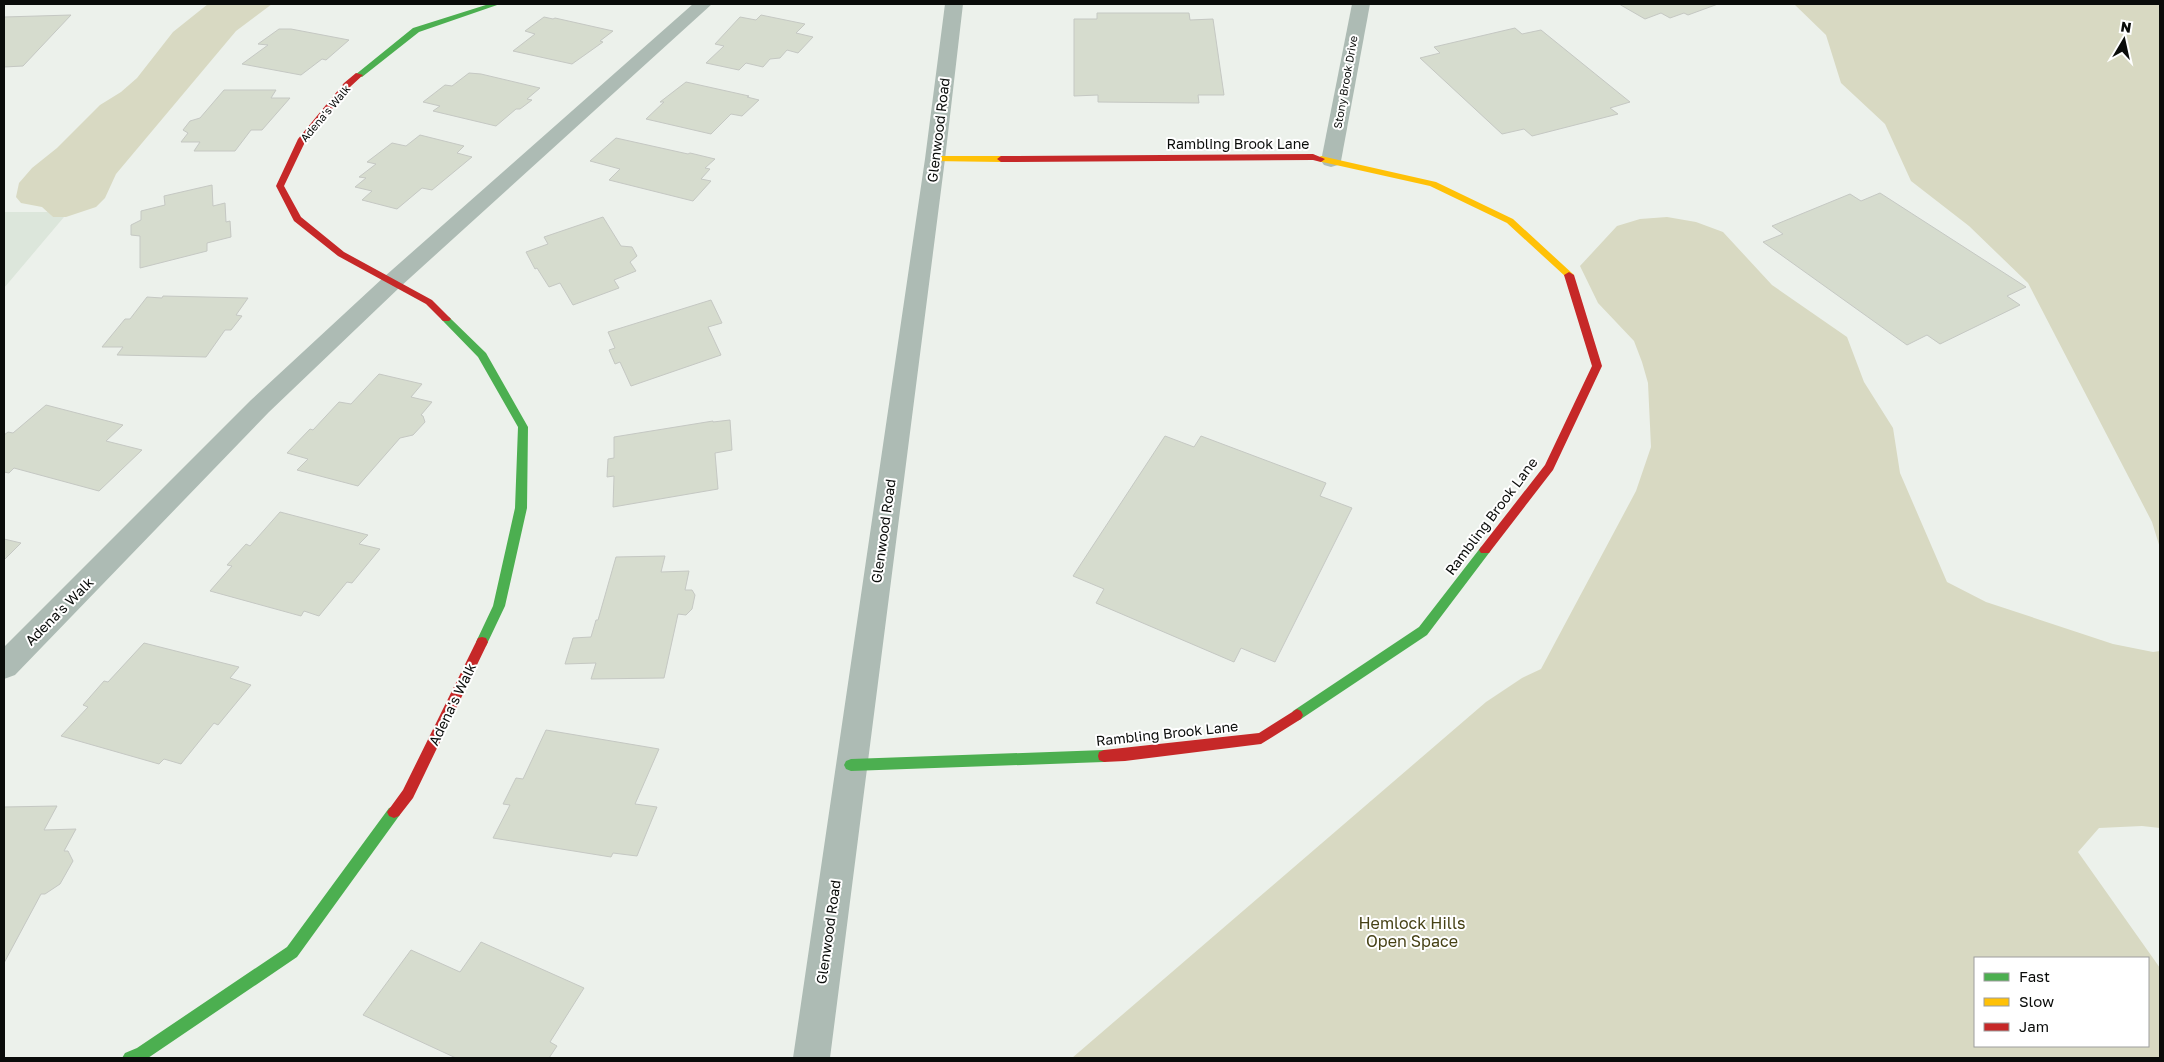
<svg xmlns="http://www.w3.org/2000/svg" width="2164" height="1062" font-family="'Golos Text',sans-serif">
	<rect width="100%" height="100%" fill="#ecf1eb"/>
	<path fill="#dce6db" d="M4 212H48L53 217H64L4 288Z"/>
	<g fill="#d8d9c2" fill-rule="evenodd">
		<path d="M208 4H272L236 31 116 174 105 198 96 207 66 217H53L42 207 21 203 16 197 19 183 32 168 57 148 100 105 121 92 137 78 173 32Z"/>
		<path d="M1794 4H2160V548L2152 522 2028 283 1969 226 1911 181 1885 124 1841 83 1826 35Z"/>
		<path d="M1667 217 1696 222 1723 232 1772 285 1847 337 1864 382 1893 428 1900 473 1947 582 1986 602 2113 644 2153 652 2160 651V828L2142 826 2099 828 2078 852 2160 968V1058H1072L1486 702 1522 678 1541 669 1636 491 1651 447 1648 383 1642 362 1634 341 1598 303 1580 266 1617 226 1640 219ZM1975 958H2148V1046H1975Z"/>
	</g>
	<g fill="#d6dcce" stroke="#c5c8c3">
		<path d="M1619 4H1718L1688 15 1684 13 1670 18 1661 13 1645 19Z"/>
		<path d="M1097 13H1189L1190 20 1213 19 1224 95H1198L1199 103 1098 102V95L1074 96V19H1097Z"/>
		<path d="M71 15 23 66 4 67V17Z"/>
		<path d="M761 15 805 24 796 33 813 37 798 53 787 50 780 58 770 59 763 67 746 63 739 70 706 63 724 46 715 44 740 17 756 20Z"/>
		<path d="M544 17 553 19 555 18 613 31 600 41 603 42 572 64 513 51 535 34 525 31Z"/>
		<path d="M1515 28 1522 34 1541 30 1630 102 1610 108 1618 114 1532 136 1524 129 1502 134 1420 58 1440 53 1434 47Z"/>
		<path d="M279 29H291L349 40 326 60 322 59 301 75 242 64 268 45 258 44Z"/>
		<path d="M469 73 481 74 540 88 527 99 532 100 520 109H516L496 126 433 111 440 106 423 102 445 85 452 86Z"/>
		<path d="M686 82 749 96 747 97 759 100 742 116 731 114 711 134 646 119 664 102H660Z"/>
		<path d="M224 90H276L271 98H290L262 130H251L235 151H194L200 142H181L188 133 183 130 190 121 200 118Z"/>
		<path d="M420 135 464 146 457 153 472 157 432 190 422 188 397 209 362 200 372 191 355 187 366 178 359 177 376 164 367 162 392 143 406 146Z"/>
		<path d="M616 138 688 154 690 153 715 159 705 168 710 169 701 179 711 181 693 201 609 180 620 169 590 161Z"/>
		<path d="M212 185 213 206 225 203 226 222 230 221 231 237 207 243V251L140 268V236L131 235V225L141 220V211L165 205 164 196Z"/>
		<path d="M1880 193 2026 287 2007 296 2020 305 1940 344 1927 335 1907 345 1763 242 1783 234 1772 226 1850 194 1861 201Z"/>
		<path d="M603 217 621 246 632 247 637 256 630 262 636 271 614 280 619 288 573 305 560 283 549 287 537 268 535 269 526 252 548 244 544 237Z"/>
		<path d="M163 296 248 298 236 315 242 316 231 330H225L206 357 117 355 123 347H102L125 319H130L147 297 162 298Z"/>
		<path d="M711 300 722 323 708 327 721 355 631 386 620 362 615 364 609 350 615 348 608 332Z"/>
		<path d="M379 374 422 384 411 397 432 402 421 415 423 416 425 422 413 435 400 438 358 486 297 470 308 459 287 453 310 429 313 430 339 402 351 404Z"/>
		<path d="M46 405 123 425 106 441 142 450 99 491 14 468 9 473 4 472V435L8 432 13 433Z"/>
		<path d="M730 420 732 450 715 453 718 489 613 507 614 476 607 477 608 459 614 458V437L713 421V422Z"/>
		<path d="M1165 436 1194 447 1201 436 1326 483 1320 496 1352 508 1275 662 1241 648 1234 662 1096 603 1104 589 1073 576Z"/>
		<path d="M280 512 368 535 359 544 380 549 352 583 347 582 319 616 304 611 301 616 210 591 232 566 227 565 246 544 250 546Z"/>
		<path d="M4 539 21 543 4 560Z"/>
		<path d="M665 556 661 572 689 571 685 590H692L695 595 692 609 686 615 678 614 664 678 591 679 596 663 565 664 573 638 591 637 596 620H598L616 557Z"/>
		<path d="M144 643 239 667 230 678 251 685 218 725 214 723 181 764 164 759 159 764 61 736 88 707 83 705 104 681 108 682Z"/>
		<path d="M546 730 659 749 635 804 657 807 637 856 613 853 611 857 493 838 510 805 503 804 516 778 523 779Z"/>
		<path d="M57 806 44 830 76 829 64 851H68L73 861 60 884 45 894H41L4 963V807Z"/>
		<path d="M481 942 584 988 550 1042 557 1046 549 1058H456L363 1015 411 950 460 972Z"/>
	</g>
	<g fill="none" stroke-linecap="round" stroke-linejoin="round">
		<g fill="#adbbb4" fill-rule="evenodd">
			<path d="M693 4H712L400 287 269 412 15 675 4 679V647L251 400 384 277Z"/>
			<path d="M945 4H963L945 159 830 1058H793L925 159Z"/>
			<path d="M1352 4H1370L1341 161 1338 165 1331 167 1324 165 1321 161Z"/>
		</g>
		<g fill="#4caf50" fill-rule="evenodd">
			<path d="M489 4H500L419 32 362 77 355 75 413 28Z"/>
			<path d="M446 316 449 317 486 353 528 427 527 508 505 606 486 646 482 647 478 646 476 642 493 606 515 508 518 427 478 357 443 321 441 319Z"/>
			<path d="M1485 545 1489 547 1491 550 1489 553 1427 635 1301 719 1297 721 1293 719 1291 715 1293 711 1419 627 1481 547Z"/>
			<path d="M1104 750 1109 752 1110 756 1109 760 1104 762 851 771 846 769 844 765 846 761 851 759Z"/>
			<path d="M394 806 399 808 401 812 399 816 297 957 148 1058H122L125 1053 137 1048 287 947 389 808Z"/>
		</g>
		<g fill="#ffc107" fill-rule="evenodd">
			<path d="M935 156H1001L1005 159 1001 162 932 161 931 159Z"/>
			<path d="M1321 156 1436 182 1513 219 1574 275 1572 277H1566L1507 223 1430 186 1318 161 1317 159Z"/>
		</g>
		<g fill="#c62828" fill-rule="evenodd">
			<path d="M356 73 363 75 350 87 305 142 284 186 301 217 344 252 432 300 451 319 449 321H443L426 304 338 256 294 221 276 186 298 139 344 83Z"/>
			<path d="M1313 154 1325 159 1321 162 1313 160 1001 162 997 159 1001 156Z"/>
			<path d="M1569 272 1574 275 1602 366 1553 470 1489 553H1481L1479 550 1481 547 1545 465 1592 366 1564 275Z"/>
			<path d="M482 637 486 638 488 642 413 798 399 816 394 818 389 816 387 812 403 790 478 638Z"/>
			<path d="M1297 709 1301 711 1303 715 1301 719 1261 744 1125 761 1104 762 1099 760 1098 756 1099 752 1104 750 1259 733Z"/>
		</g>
	</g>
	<g text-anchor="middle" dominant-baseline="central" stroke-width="4" stroke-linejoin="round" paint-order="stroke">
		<g font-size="11" fill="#0a0c0a" stroke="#fff">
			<text transform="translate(1345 82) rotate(-80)">Stony Brook Drive</text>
			<text transform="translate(325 113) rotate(-50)">Adena's Walk</text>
		</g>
		<g font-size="14" fill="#0a0c0a" stroke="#fff">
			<text transform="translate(938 130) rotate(-83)">Glenwood Road</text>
			<text x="1238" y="143">Rambling Brook Lane</text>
			<text transform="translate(1491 516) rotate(-53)">Rambling Brook Lane</text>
			<text transform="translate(883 531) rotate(-82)">Glenwood Road</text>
			<text transform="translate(59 611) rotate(-45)">Adena's Walk</text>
			<text transform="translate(452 704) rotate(-64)">Adena's Walk</text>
			<text transform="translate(1167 733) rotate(-6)">Rambling Brook Lane</text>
			<text transform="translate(828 932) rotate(-82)">Glenwood Road</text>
		</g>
		<g font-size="16" fill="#464115" stroke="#fff">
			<text x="1412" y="923">Hemlock Hills<tspan x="1412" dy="18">Open Space</tspan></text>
		</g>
	</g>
	<rect width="2164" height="1062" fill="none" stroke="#0a0c0a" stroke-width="10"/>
	<rect x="1974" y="957" width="175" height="90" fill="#ffffff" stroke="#9d9e9d"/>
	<rect x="1984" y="973" width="25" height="8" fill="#4caf50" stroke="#9d9e9d"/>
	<text x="2019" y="982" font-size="15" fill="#0a0c0a">Fast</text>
	<rect x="1984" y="998" width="25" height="8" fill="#ffc107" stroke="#9d9e9d"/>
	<text x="2019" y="1007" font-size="15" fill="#0a0c0a">Slow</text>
	<rect x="1984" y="1023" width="25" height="8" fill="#c62828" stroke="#9d9e9d"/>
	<text x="2019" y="1032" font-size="15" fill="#0a0c0a">Jam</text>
	<g transform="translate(2124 40) rotate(9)" stroke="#ffffff" stroke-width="4" paint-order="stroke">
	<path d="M0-4L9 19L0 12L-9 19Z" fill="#0a0c0a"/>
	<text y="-8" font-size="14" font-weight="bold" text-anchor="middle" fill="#0a0c0a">N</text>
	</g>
</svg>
